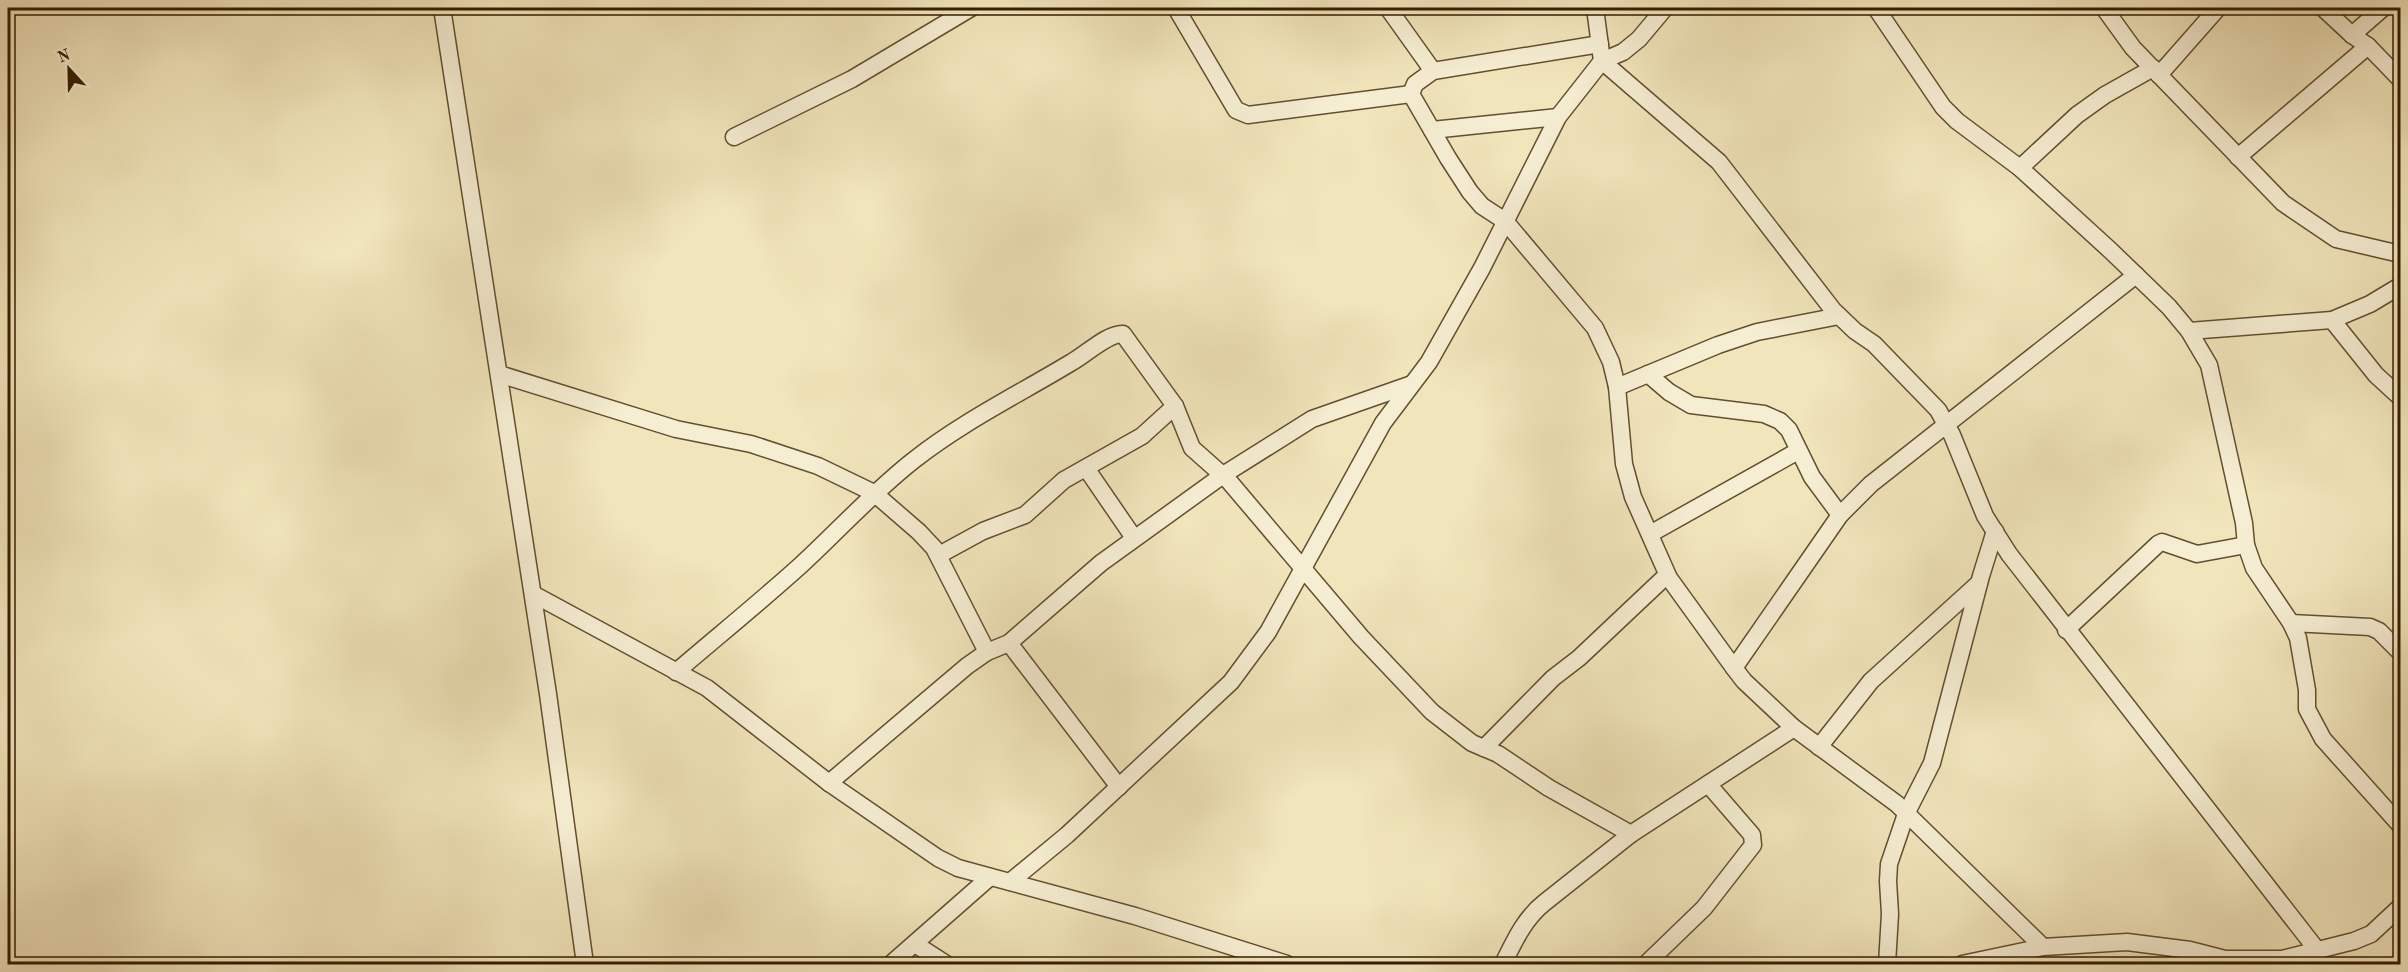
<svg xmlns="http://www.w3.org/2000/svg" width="2408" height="972" font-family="'Old Standard TT',serif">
	<rect width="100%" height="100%" fill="#f1e5bb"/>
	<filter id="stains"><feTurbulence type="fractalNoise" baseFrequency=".00333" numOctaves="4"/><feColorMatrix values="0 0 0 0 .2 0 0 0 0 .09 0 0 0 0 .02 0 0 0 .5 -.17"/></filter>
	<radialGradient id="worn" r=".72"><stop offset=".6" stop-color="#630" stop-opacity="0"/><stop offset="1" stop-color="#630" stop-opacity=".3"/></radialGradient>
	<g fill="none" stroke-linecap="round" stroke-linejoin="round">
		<defs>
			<g id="street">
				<path d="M442 8 548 694 585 964"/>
				<path d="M1176 8 1236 110 1248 115 1411 94"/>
				<path d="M1388 8 1433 71"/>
				<path d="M1595 8 1602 61 1719 162 1833 310 1855 331 1874 344 1938 410 1952 435 1985 516 2009 554 2317 950"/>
				<path d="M1876 8 1943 107 1957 121 2020 168 2111 251 2169 307 2189 331 2209 365 2244 523 2246 545 2254 568 2291 623 2298 638 2307 690V709L2323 739 2400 825"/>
				<path d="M2104 8 2133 48 2283 203 2336 239 2400 254"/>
				<path d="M2323 8 2352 35 2368 46 2400 79"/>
				<path d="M2352 35 2383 8"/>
				<path d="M1600 44 1433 71 1415 84 1411 94 1448 158 1470 192 1482 206 1505 221 1595 328 1611 362 1617 387 1624 464 1633 497 1669 578 1734 668 1744 681 1794 728 1897 804 2043 947"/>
				<path d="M2159 75 2218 8"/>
				<path d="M1432 130 1558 117"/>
				<path d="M734 137 852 79 971 8"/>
				<path d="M2238 157 2368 46"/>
				<path d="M2020 168 2077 115 2105 95 2153 68"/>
				<path d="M2332 320 2376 375 2400 397"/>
				<path d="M2189 331 2332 320 2370 304 2400 286"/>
				<path d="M499 374 676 429 751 444 818 466 874 493 919 532 934 548 987 652"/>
				<path d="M1648 374 1669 392 1691 405 1764 414 1780 421 1789 430 1812 477 1840 515"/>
				<path d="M1617 387 1718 345 1757 332 1839 316"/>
				<path d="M1086 468 1134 538"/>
				<path d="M1650 534 1798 451"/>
				<path d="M939 555 983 531 1025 515 1064 480 1142 436 1175 406"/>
				<path d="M533 594 707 688 829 783 938 858 958 868 1135 916 1287 964"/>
				<path d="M2291 623 2370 627 2379 631 2400 652"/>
				<path d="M2066 630 2158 544 2162 542 2197 554 2246 545"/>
				<path d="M1009 643 1119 787"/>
				<path d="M1734 668 1840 515 1871 484 2136 275"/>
				<path d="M676 672C718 636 760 602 801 565 839 530 873 492 914 460 962 422 1019 394 1072 362 1085 355 1108 333 1123 334L1175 406 1192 448 1228 480 1361 637 1432 712 1472 743 1498 754 1549 788 1631 834"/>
				<path d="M1819 747 1871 681 1979 583"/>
				<path d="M1484 748 1553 678 1579 658 1667 575"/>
				<path d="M829 783 967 666 987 652 1009 643 1101 563 1223 475 1312 419 1412 384"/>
				<path d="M1010 882 1067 835 1231 682 1268 632 1383 423 1429 362 1482 268 1558 117 1602 61 1623 52 1639 39 1665 8"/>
				<path d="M915 944 946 964"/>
				<path d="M891 964 990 877"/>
				<path d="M1503 964C1514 942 1524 919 1544 903L1631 834 1794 728"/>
				<path d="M1646 964 1704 908 1753 845 1752 835 1708 784"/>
				<path d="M1887 964 1890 914 1888 881 1889 864 1906 814 1932 763 1981 576 1995 531"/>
				<path d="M1962 964 2043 947 2127 942 2190 950 2225 959H2282L2354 941 2371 934 2400 907"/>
			</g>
		</defs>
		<use href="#street" stroke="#644e2f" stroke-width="19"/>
		<use href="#street" stroke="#f6eed3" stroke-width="16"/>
	</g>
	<rect width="2408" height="972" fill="none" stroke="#f1e5bb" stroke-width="30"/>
	<rect x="9" y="9" width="2390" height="954" fill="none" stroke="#351c00" stroke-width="3"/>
	<rect x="15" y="15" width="2378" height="942" fill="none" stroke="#351c00" stroke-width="1.5"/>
	<g transform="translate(69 69) rotate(338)" stroke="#f6eed3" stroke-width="4.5" paint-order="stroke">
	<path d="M0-4.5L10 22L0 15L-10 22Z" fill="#351c00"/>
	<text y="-9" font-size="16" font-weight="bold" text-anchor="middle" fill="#351c00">N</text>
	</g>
	<rect width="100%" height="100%" filter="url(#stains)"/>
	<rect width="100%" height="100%" fill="url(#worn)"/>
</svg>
